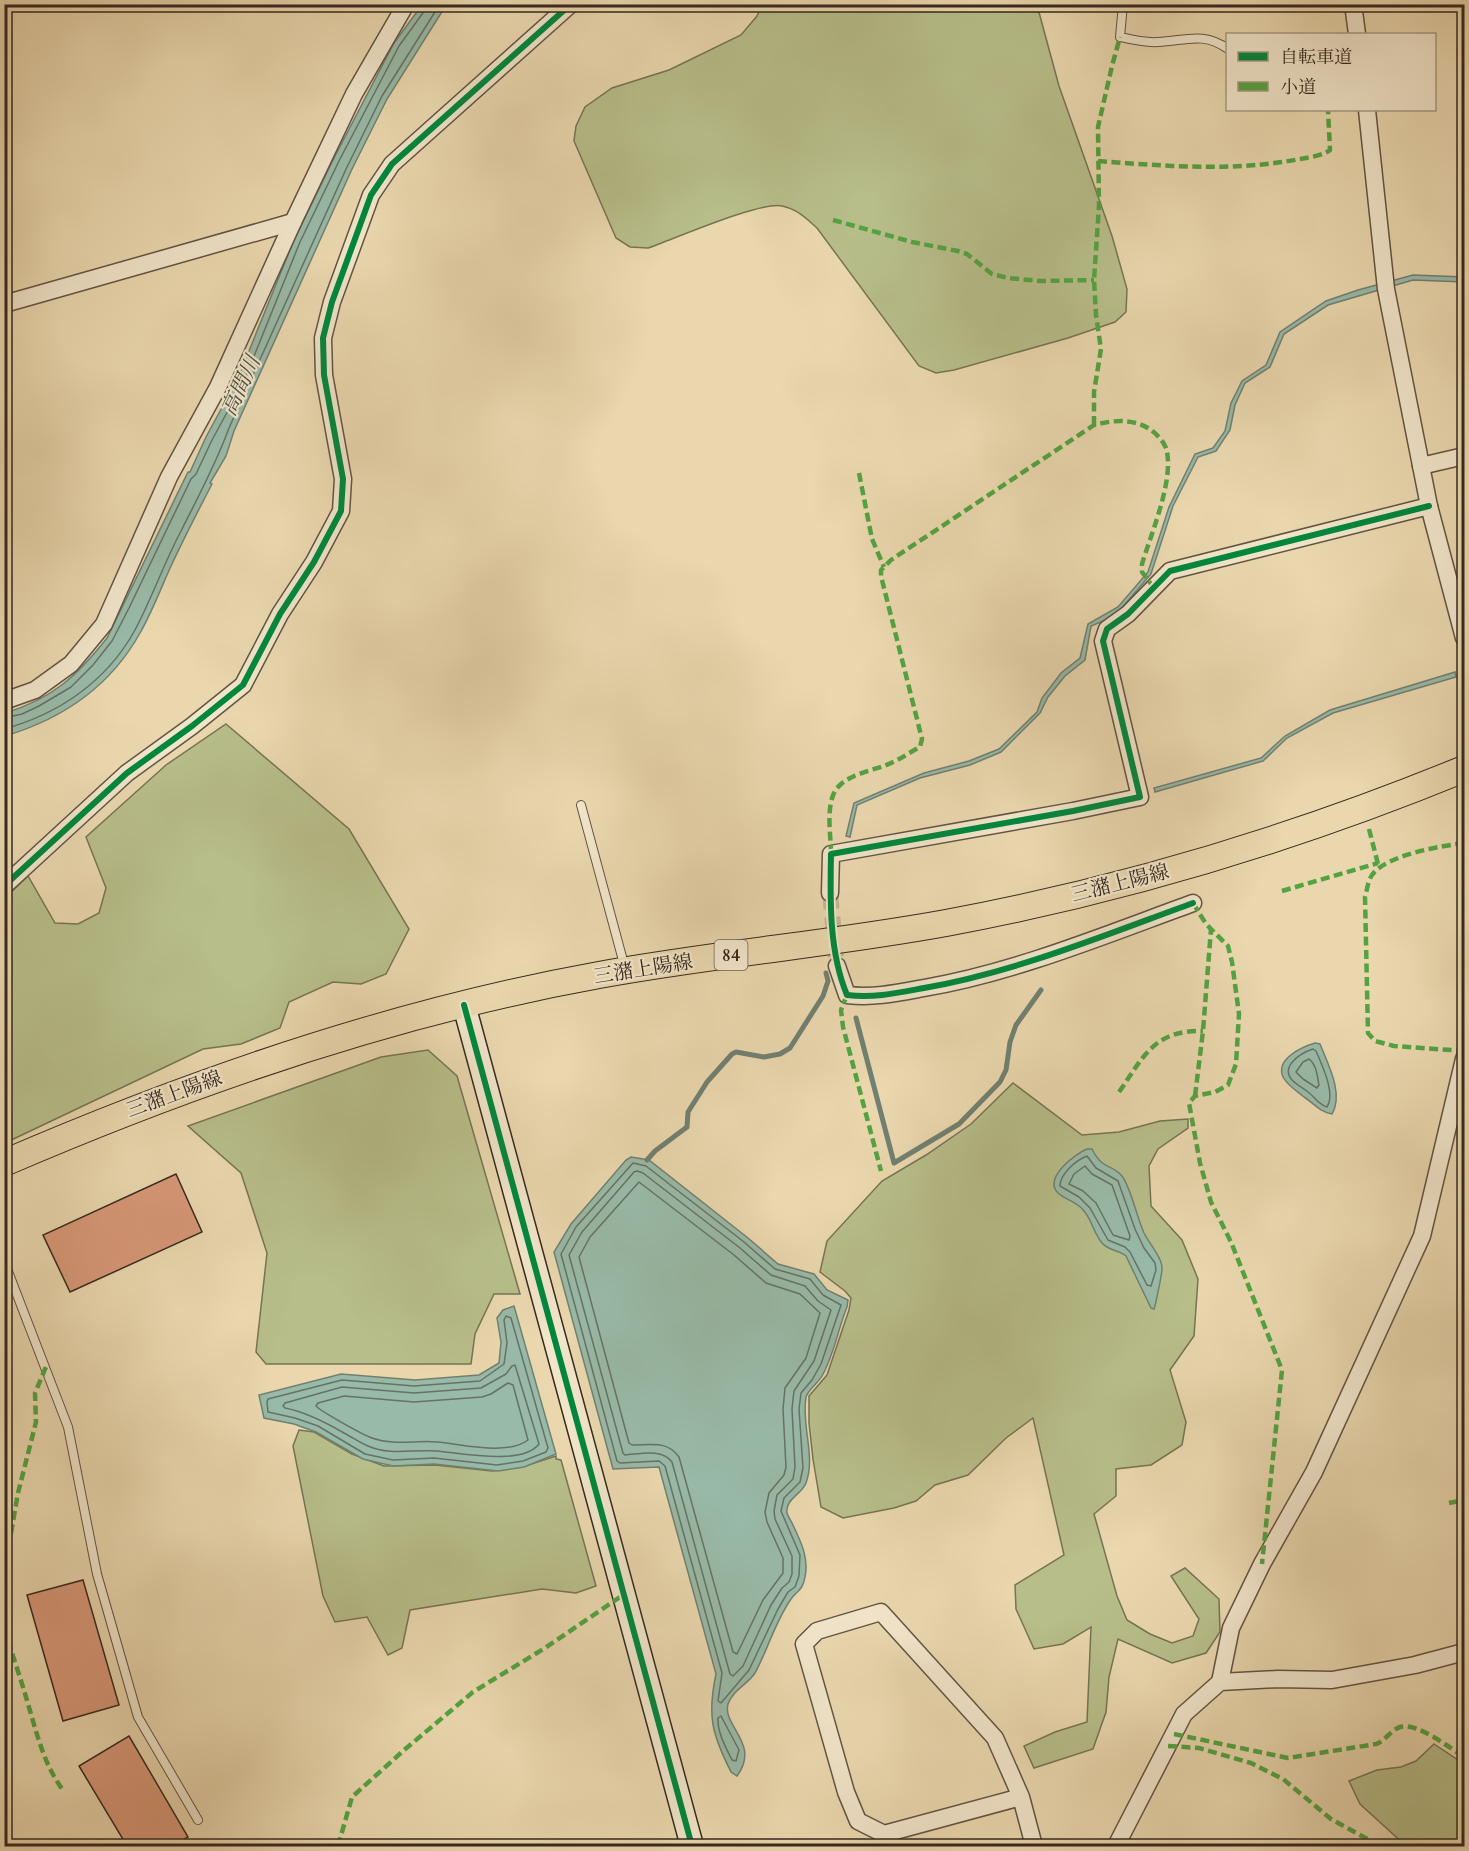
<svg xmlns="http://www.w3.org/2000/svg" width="1469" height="1851" font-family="Cardo,'Noto Serif JP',serif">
	<rect width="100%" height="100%" fill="#ead7ae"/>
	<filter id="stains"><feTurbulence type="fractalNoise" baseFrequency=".00333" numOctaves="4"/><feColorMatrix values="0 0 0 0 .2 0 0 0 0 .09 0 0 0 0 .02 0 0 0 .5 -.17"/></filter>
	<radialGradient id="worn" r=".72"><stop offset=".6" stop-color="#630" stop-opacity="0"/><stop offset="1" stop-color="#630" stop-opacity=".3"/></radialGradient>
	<g fill="#b7be8a" stroke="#767454" stroke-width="1.5">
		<path d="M762 5H1037L1059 86 1112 236 1127 289 1126 312 1115 322 1068 338 954 370 936 373 919 366 817 228C806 218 797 209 782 206 760 201 674 239 648 248L630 247 616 238 574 141 576 126 585 107 612 88 669 70 741 35 757 16Z"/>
		<path d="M226 724 349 829 409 929 386 974 361 984 333 982 289 1002 280 1028 241 1044 203 1049 5 1143V898L28 876 55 923 78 924 99 913 106 888 86 837 166 765Z"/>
		<path d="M428 1050 457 1076 520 1294H494L475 1334 471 1364H266L256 1352 267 1253 241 1173 188 1126 381 1057Z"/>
		<path d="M1013 1083 1082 1135 1119 1132 1160 1121 1188 1119V1128L1158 1149 1149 1166 1151 1206 1182 1240 1198 1279 1194 1336 1170 1370 1186 1422 1182 1445 1151 1465 1116 1469V1496L1094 1514 1117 1596 1127 1620 1150 1634 1172 1643 1193 1636 1199 1619 1171 1576 1185 1568 1219 1599 1220 1632 1206 1653 1172 1663 1118 1639 1109 1677 1106 1712 1093 1749 1034 1768 1024 1746 1055 1732 1087 1722 1091 1627 1063 1644 1034 1649 1016 1609 1015 1585 1064 1555 1033 1418 1006 1438 968 1475 935 1485 916 1501 894 1508 843 1518 821 1507 813 1459 809 1423V1396L827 1375 849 1310 851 1298 845 1291 820 1272 827 1241 882 1181 926 1155 971 1124Z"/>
		<path d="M299 1430 314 1432 352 1454 384 1466 435 1465 492 1471 522 1467 556 1456V1459L561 1460 596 1586 576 1593 542 1589 410 1610 402 1648 388 1655 367 1617 335 1622 323 1596 293 1446Z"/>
		<path d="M1434 1744 1464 1764V1820L1459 1825 1464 1828V1846H1406L1360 1804 1349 1781 1377 1770 1401 1767 1416 1761Z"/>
	</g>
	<g fill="#98baa8" stroke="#718071" stroke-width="1.5">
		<path d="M422 5H449L443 10 387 99 352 169 234 431 226 456 210 483 212 484C198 511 184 538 171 566 161 588 152 612 140 633 110 687 62 719 5 736V713C52 699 77 676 107 638L188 472H190L206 437 238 378 294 240 335 156 394 43Z"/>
		<path d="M1413 275 1464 277V282L1413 280 1328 305 1284 334 1270 367 1245 383 1235 405 1230 430 1216 451 1198 457 1173 506 1151 574 1121 609 1108 619 1091 626 1085 660 1065 676 1048 697 1040 713 1001 752 970 765 920 778 857 805 850 837 846 836 854 803 924 773 969 761 999 749 1037 712 1042 698 1061 673 1080 658 1088 624 1118 607 1148 572 1169 507 1195 454 1213 448 1225 431 1231 403 1242 381 1266 365 1280 332 1326 301 1358 290Z"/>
		<path d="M1455 672 1456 677 1333 713 1287 738 1263 761 1155 792 1154 788 1261 758 1285 736 1330 710Z"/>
		<path d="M1315 1043 1320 1044C1328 1064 1344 1094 1332 1114 1318 1111 1315 1104 1304 1097 1297 1091 1288 1086 1283 1077 1275 1059 1302 1047 1315 1043Z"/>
		<path d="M1087 1149H1092C1103 1171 1111 1163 1122 1176 1131 1188 1137 1218 1144 1233 1149 1243 1163 1259 1162 1269 1162 1274 1155 1307 1154 1309L1151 1308 1126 1256C1119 1250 1109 1251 1102 1243 1094 1234 1092 1220 1084 1211 1077 1201 1065 1200 1058 1193 1043 1178 1075 1154 1087 1149Z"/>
		<path d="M631 1157 649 1160 748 1238 778 1264 814 1274 827 1290 848 1300 847 1307C838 1329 834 1355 822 1376 818 1383 808 1390 806 1397 801 1425 816 1456 806 1483 802 1494 785 1499 787 1513 788 1517 792 1522 793 1525 801 1542 809 1558 805 1577 803 1590 797 1591 791 1599 775 1622 768 1649 755 1673 748 1684 732 1691 728 1704 722 1726 761 1744 737 1776L731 1772C712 1734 707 1716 716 1674L659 1467 613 1469 554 1252 571 1224 626 1160Z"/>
		<path d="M514 1306 556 1454 524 1467 498 1471 434 1464 393 1466 363 1459 316 1432 294 1424 264 1418 259 1395 341 1374 415 1380 479 1375 499 1363 501 1342 497 1318 503 1310Z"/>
	</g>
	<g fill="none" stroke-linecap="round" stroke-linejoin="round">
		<g stroke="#677264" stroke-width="1.5">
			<path d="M4 718 22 714 39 706 71 687 93 665 112 641 129 608 191 479 196 474 212 440 244 381 300 242 340 159 399 46 425 10 426 4"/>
			<path d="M4 729C59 714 107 681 135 630 152 598 164 563 181 531 198 497 216 464 229 428L347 167 382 96 440 4"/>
			<path d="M1313 1049 1316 1051C1322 1065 1336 1094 1327 1107 1318 1104 1315 1097 1308 1092 1303 1088 1297 1085 1292 1080 1280 1066 1301 1053 1313 1049Z"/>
			<path d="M1309 1059C1317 1065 1317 1076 1319 1085L1317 1088 1303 1079 1296 1072 1303 1062Z"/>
			<path d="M1087 1156 1096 1168 1118 1181 1135 1229 1144 1248 1155 1263 1156 1270 1151 1286 1147 1285 1130 1252 1125 1247 1108 1240 1090 1208 1079 1197 1060 1186C1060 1174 1076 1160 1087 1156Z"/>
			<path d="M633 1163 646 1166 744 1242 775 1269 810 1279 823 1295 841 1305 821 1364 812 1380 801 1393 799 1409 803 1468 800 1482 784 1498 781 1511 800 1555 799 1576 795 1587 788 1592 778 1609 749 1670 721 1703 718 1701 722 1673 665 1466 659 1461 620 1463 617 1461 561 1254 576 1227Z"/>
			<path d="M1085 1166 1092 1174 1112 1185 1130 1236 1129 1240 1113 1235 1096 1203 1083 1191 1069 1184 1074 1174Z"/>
			<path d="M637 1171 643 1173 740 1248 771 1275 805 1286 818 1301 831 1310 814 1361 794 1391 792 1409 795 1467 793 1479 777 1495 774 1511 775 1519 792 1556V1574L789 1582 782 1588 771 1605 743 1666 733 1676 730 1674 672 1462C662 1448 640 1454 625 1455L623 1453 569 1255 582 1232 634 1172Z"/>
			<path d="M639 1182 734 1255 766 1283 800 1294 820 1313 806 1358 785 1388 783 1409 786 1467 784 1475 769 1493 765 1512 767 1522 783 1558V1573L763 1600 737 1654 733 1652 679 1457C667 1440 650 1445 632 1445L629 1443 579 1257 590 1237Z"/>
			<path d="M506 1316 511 1318 548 1448 546 1452 523 1461 497 1465 434 1458 393 1460 365 1454 318 1426 295 1418 268 1412 267 1402 268 1399 342 1380 414 1386 480 1381 504 1364 507 1343 504 1320Z"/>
			<path d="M515 1365 539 1444C522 1466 461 1453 437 1451 413 1449 391 1456 368 1446 360 1443 352 1437 344 1433 325 1422 306 1412 285 1408L283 1406 285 1403 342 1387 414 1393 481 1388 506 1374 512 1366Z"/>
			<path d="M508 1383 513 1385 528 1440C507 1456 462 1444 437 1442 415 1440 394 1446 372 1438 363 1435 322 1412 316 1406L318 1403 344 1396 414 1402 482 1397 491 1394Z"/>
			<path d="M721 1716 739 1750 736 1761 732 1760C726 1748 717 1732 718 1718Z"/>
		</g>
		<g stroke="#718071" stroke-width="5">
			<path d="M856 1018 894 1163 959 1124 1000 1082 1006 1070 1010 1042 1016 1025 1041 990"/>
			<path d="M647 1160 655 1151 687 1127 688 1112 707 1082 732 1054 736 1052 764 1057 780 1054 790 1048 823 996 828 981 826 973"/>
		</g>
	</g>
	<g fill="#d89878" stroke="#36291f" stroke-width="1.5">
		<path d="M176 1174 202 1232 70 1292 43 1235Z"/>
		<path d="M83 1580 119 1705 63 1721 27 1595Z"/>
		<path d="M129 1736 188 1837 172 1846H127L79 1766Z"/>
	</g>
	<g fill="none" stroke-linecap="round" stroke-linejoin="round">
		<path stroke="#c6b491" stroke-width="16" stroke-dasharray="16 8" stroke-linecap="butt" d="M830 893 837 966"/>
		<defs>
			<g id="lane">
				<path d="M1123 4 1120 37C1133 40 1145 43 1158 42 1185 41 1203 31 1228 49"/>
				<path d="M581 805 625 968"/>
				<path d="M4 1261 68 1427 97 1574 138 1717 198 1820"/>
			</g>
			<g id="street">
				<path d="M1353 4 1357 34"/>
				<path d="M1367 110 1386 289 1429 506 1464 638"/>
				<path d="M4 304 293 222"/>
				<path d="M1421 466 1464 456"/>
				<path d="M4 701 35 690 71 664 104 624 169 477 218 387 293 222 354 94 406 4"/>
				<path d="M4 886 127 773 192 726 243 685 280 614 314 562 341 511 343 479 324 375 323 338 332 302 371 195 392 164 571 4"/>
				<path d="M830 893 831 854 1073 811 1140 797 1103 641 1107 629 1128 614 1170 571 1429 506"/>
				<path d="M837 966 847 995C875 998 897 993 924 988 1016 972 1105 935 1193 903"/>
				<path d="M1220 1682 1231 1628 1262 1564 1314 1472 1422 1236 1464 1059"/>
				<path d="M1021 1797 884 1834 858 1821 846 1792 804 1644 817 1631 881 1612 995 1738 1021 1797 1034 1846"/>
				<path d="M1116 1846 1184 1714 1220 1682 1278 1679 1332 1680 1415 1665 1464 1652"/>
			</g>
			<path id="secondary" d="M464 1005 692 1846"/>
			<path id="primary" d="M4 1163C196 1080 394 1012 599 975 714 954 831 944 946 923 1124 890 1298 837 1464 769"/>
		</defs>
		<use href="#lane" stroke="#635443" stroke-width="10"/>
		<use href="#street" stroke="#635443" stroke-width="19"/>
		<use href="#secondary" stroke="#36291f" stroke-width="25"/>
		<use href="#primary" stroke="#36291f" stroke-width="28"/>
		<use href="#lane" stroke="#f1e5ca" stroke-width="8"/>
		<use href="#street" stroke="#f1e5ca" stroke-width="16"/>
		<use href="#secondary" stroke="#f1e5ca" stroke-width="22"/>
		<use href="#primary" stroke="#ead7ae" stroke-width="26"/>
		<g stroke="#53a341" stroke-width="4.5" stroke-dasharray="9 4.5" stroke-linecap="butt">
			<path d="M1098 161C1165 166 1233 172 1300 159 1310 157 1322 156 1330 150L1328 110"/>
			<path d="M833 220 912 242 958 251 967 254 992 274 1008 278 1040 281 1094 280"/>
			<path d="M1094 425V392L1101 349 1096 315 1094 280 1099 206 1098 127 1112 66 1120 37"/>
			<path d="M859 473 872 539 884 567"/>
			<path d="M1369 829 1379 868"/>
			<path d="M1464 843C1441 846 1386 855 1372 875 1368 881 1367 890 1365 897L1368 1033 1375 1041 1394 1046 1464 1051"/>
			<path d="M831 854C831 836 826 810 834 793 843 774 874 771 891 763 901 759 910 752 920 747L922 739 881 576V570L891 560 1094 425C1113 420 1134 418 1151 430 1158 435 1166 444 1167 452 1173 483 1151 534 1142 564V572L1154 588"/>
			<path d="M1282 891 1378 863"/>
			<path d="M1193 903 1206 924 1228 946 1232 962 1239 1014 1236 1064 1228 1085 1215 1092 1195 1096 1189 1103 1200 1163 1211 1202 1231 1242 1282 1370 1262 1564"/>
			<path d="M847 995 841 1010 843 1027 881 1171"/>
			<path d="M1119 1092C1144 1056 1154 1030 1203 1031"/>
			<path d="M1195 1096 1203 1031 1211 929"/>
			<path d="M1449 1503 1464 1500"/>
			<path d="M4 1573 18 1493 36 1422 35 1393 46 1367"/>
			<path d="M4 1628C12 1654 21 1679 28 1704 37 1734 44 1765 63 1790"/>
			<path d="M1174 1734 1288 1758 1376 1744C1385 1741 1391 1730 1400 1727 1417 1722 1450 1748 1464 1757"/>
			<path d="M1168 1746 1199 1748 1251 1763 1283 1779 1331 1819 1380 1846"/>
			<path d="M338 1846 352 1797 403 1751 473 1692 545 1648 623 1595"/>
		</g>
		<defs>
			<g id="cycleway">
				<path d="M4 886 127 773 192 726 243 685 280 614 314 562 341 511 343 479 324 375 323 338 332 302 371 195 392 164 571 4"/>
				<path d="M1193 903C1105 935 1016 972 924 988 897 993 875 998 847 995 829 952 830 900 831 854L1073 811 1140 797 1103 641 1107 629 1128 614 1170 571 1429 506"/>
				<path d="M464 1005 692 1846"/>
			</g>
		</defs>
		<use href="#cycleway" stroke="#f1e5ca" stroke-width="10"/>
		<use href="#cycleway" stroke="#00873e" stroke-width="6"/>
	</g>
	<g text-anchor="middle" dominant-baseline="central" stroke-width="4.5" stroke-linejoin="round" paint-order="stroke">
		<rect fill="#f1e5ca" stroke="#6e6152" stroke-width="1.5" x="714.5" y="940" width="33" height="30" rx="4.5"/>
		<g font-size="18" font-weight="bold" fill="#36291f">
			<text x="731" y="955">84</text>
		</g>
		<g font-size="20" fill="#36291f" stroke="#f1e5ca">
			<text transform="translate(1120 883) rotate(-14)">三潴上陽線</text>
			<text transform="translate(643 969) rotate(-9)">三潴上陽線</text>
			<text transform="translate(174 1094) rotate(-20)">三潴上陽線</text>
		</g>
		<g font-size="21" font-style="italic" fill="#4e4d41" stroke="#f1e5ca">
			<text transform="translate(241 386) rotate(-65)">高間川</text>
		</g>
	</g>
	<rect width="1469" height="1851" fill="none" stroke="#ead7ae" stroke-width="24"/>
	<rect x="6" y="6" width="1457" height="1839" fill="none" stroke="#36291f" stroke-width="3"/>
	<rect x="12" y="12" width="1445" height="1827" fill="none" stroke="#36291f" stroke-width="1.5"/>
	<rect x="1226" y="33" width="210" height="78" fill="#f1e5ca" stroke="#a69a86" stroke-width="1.5"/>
	<rect x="1238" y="52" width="30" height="9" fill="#00873e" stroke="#a69a86" stroke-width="1.5"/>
	<text x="1280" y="63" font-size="18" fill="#36291f">自転車道</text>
	<rect x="1238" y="82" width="30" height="9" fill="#53a341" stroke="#a69a86" stroke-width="1.5"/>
	<text x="1280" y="93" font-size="18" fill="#36291f">小道</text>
	<rect width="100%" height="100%" filter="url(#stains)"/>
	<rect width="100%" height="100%" fill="url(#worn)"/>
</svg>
